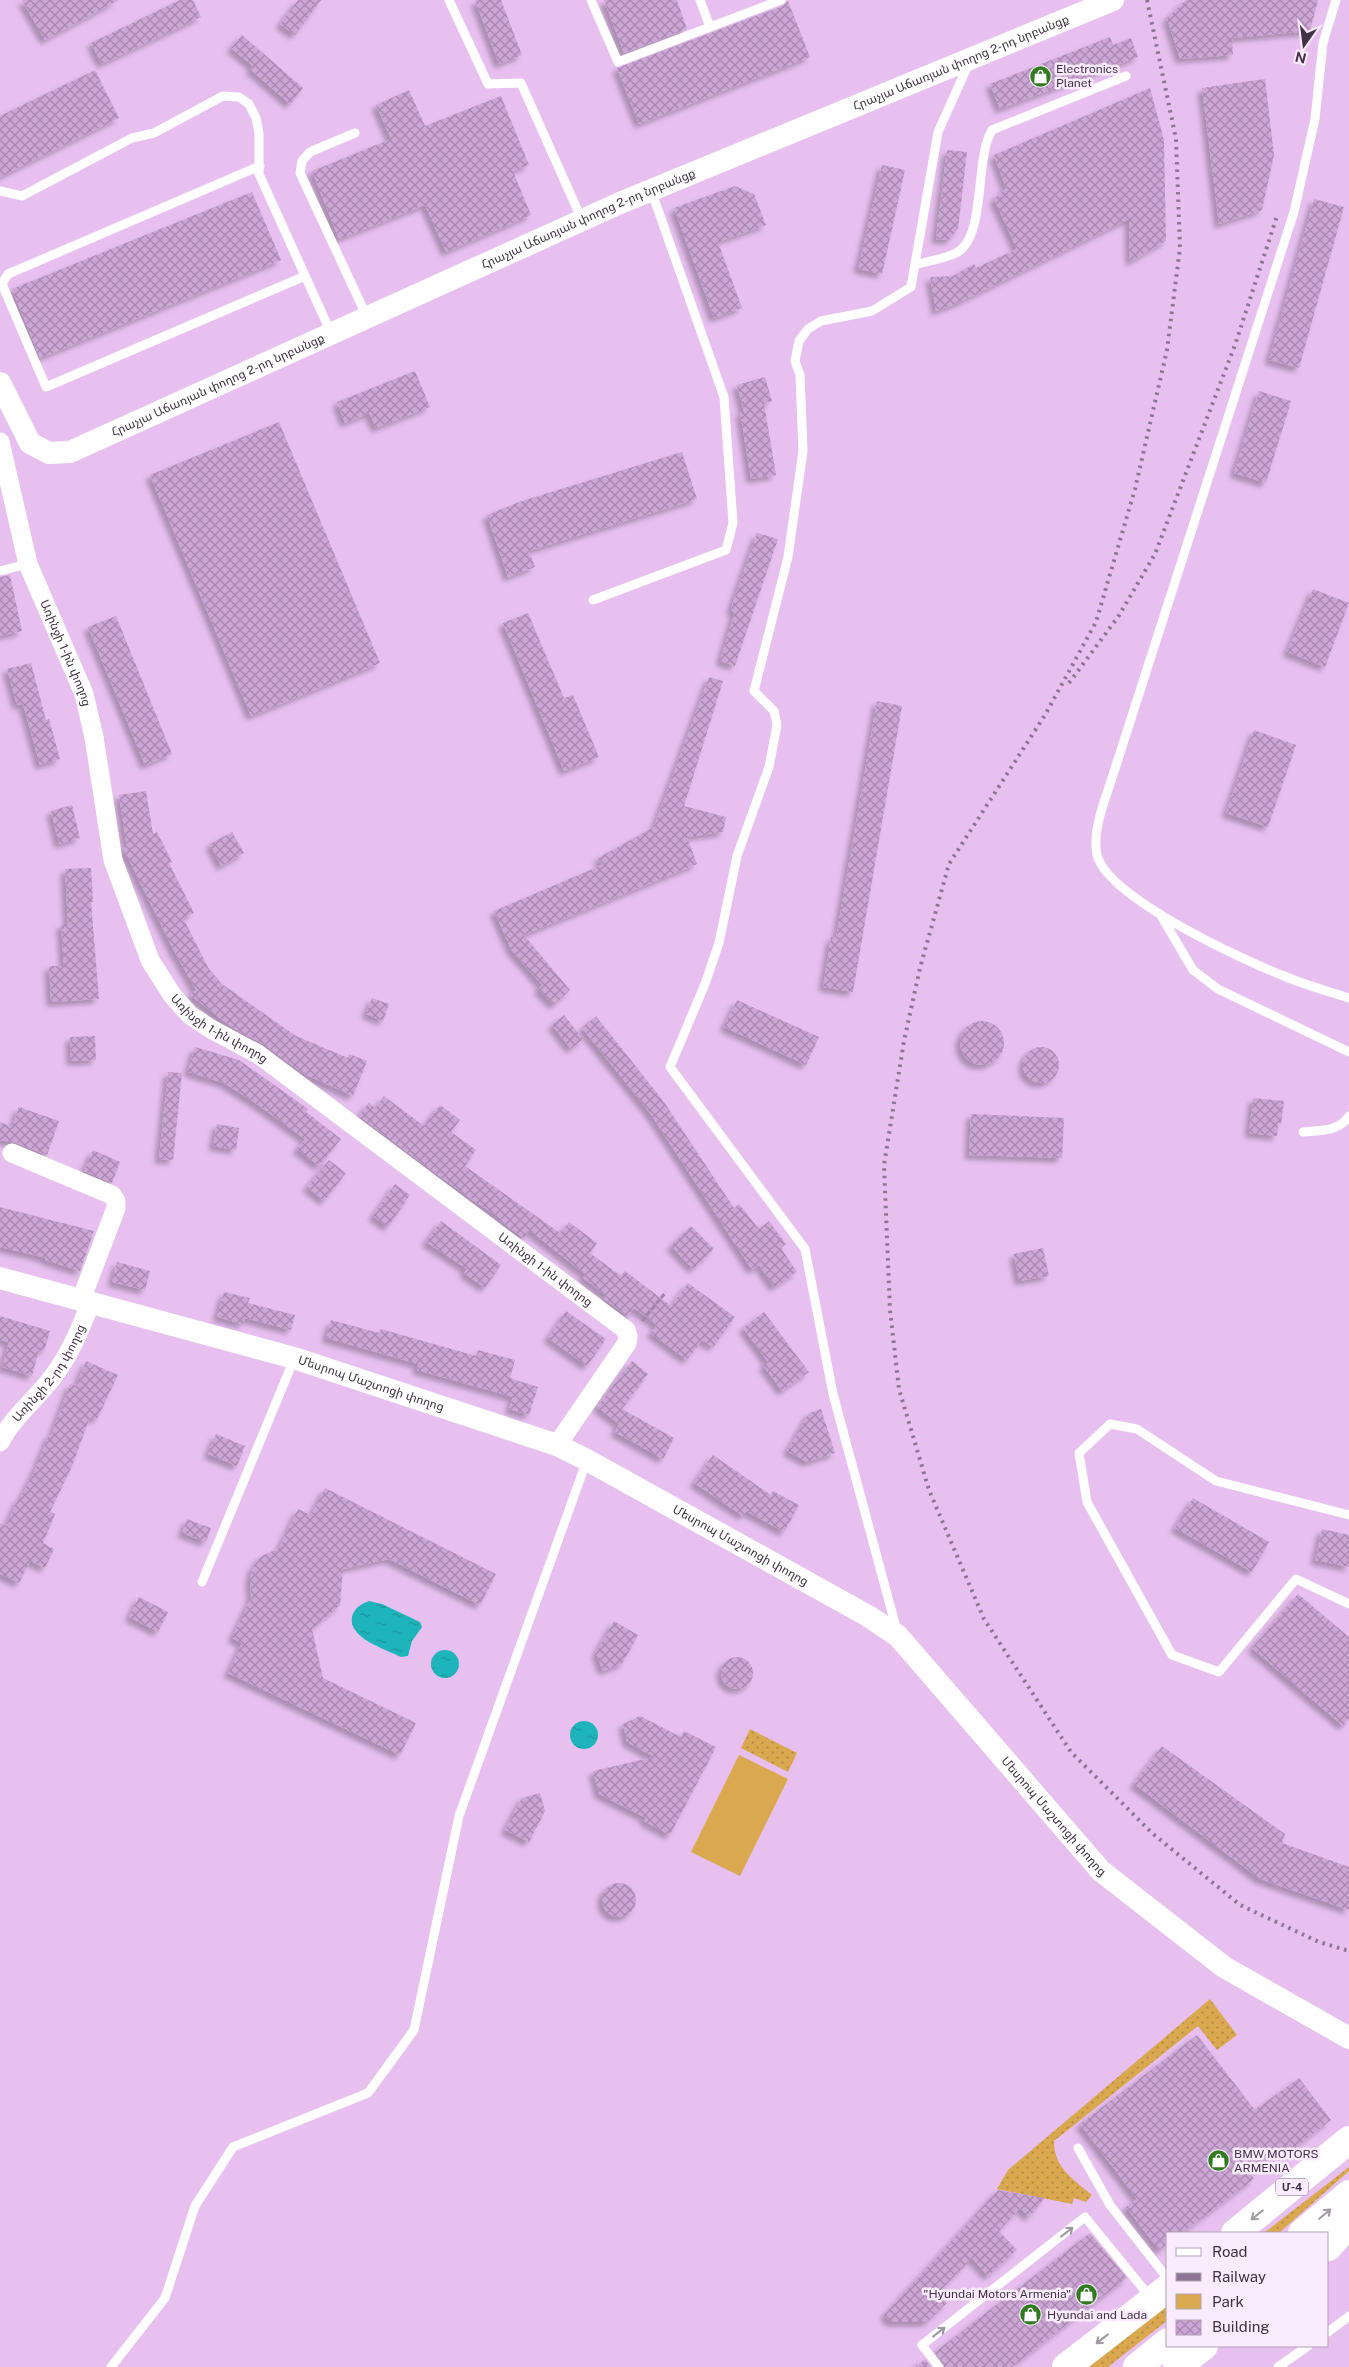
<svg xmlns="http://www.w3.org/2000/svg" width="1349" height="2367" font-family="'Public Sans','Noto Sans Armenian',sans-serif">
	<defs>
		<pattern id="grass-dots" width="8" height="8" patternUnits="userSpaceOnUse" patternTransform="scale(1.25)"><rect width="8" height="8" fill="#d9a84f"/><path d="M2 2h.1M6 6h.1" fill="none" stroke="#b28943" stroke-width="1.8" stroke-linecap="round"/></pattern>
		<pattern id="water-ripples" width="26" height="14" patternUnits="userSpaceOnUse" patternTransform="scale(1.25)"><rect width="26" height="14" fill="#1eb4bb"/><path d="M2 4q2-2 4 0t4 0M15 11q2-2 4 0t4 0" fill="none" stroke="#1c939a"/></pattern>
		<pattern id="building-cross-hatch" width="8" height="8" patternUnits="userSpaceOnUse" patternTransform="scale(1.25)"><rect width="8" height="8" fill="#cca6d4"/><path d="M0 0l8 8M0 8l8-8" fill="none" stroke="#a788ae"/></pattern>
		<filter id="shadow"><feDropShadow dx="-4.5" dy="4.5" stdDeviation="2.5" flood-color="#0004"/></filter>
	</defs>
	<rect width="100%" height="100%" fill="#e7c0f0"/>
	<g fill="url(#grass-dots)">
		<path d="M750 1729 797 1753 788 1772 741 1748Z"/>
		<path d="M1210 1999 1237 2035 1217 2050 1198 2026 1054 2141C1054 2168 1073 2179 1092 2195L1086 2202 1074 2198 1072 2204 997 2189 1008 2170Z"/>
		<path d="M1349 2167V2171L1279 2233H1264Z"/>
		<path d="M1168 2305V2320L1108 2367H1086Z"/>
	</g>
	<path fill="#d9a84f" d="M739 1755 788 1779 740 1876 691 1852Z"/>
	<g fill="url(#water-ripples)">
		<path d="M369 1601 382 1604 420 1622 422 1627 412 1641 408 1656 401 1657C385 1649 348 1638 352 1617 354 1608 361 1604 369 1601Z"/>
		<circle cx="445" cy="1664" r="14"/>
		<circle cx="584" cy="1735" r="14"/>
	</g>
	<g fill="url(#building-cross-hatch)" filter="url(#shadow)">
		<path d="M22 0H119L45 40Z"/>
		<path d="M180 0H193L201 17 102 64 91 43Z"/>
		<path d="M298 0H321L295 35 280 24Z"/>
		<path d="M475 0H501L522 55 499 64Z"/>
		<path d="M604 0H677L687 29 624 53Z"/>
		<path d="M1186 0H1318L1310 31 1232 38 1233 55 1180 59 1167 18Z"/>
		<path d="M788 1 810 57 639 124 617 68 783 6Z"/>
		<path d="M242 35 303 88 290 104 250 69 253 66 231 48Z"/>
		<path d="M1110 37 1113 45 1131 38 1138 57 1000 109 990 84Z"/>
		<path d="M95 70 119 118 0 177V116Z"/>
		<path d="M1265 79 1274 155 1262 210 1219 224 1202 88Z"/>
		<path d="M1150 88 1164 140 1166 241 1130 262 1129 219 958 303 936 311 930 277 953 276 974 264 976 268 1017 249 994 199 1006 188 994 155Z"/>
		<path d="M409 90 425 126 501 96 529 165 513 171 531 215 446 252 425 205 339 239 312 171 391 139 376 105Z"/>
		<path d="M947 150 967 152 958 229 949 240 936 239Z"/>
		<path d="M882 165 905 170 882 274 858 269Z"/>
		<path d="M735 186 754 194 766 225 718 242 742 308 714 318 674 208Z"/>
		<path d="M252 192 281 260 40 358 12 289Z"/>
		<path d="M1314 199 1344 207 1299 368 1269 360Z"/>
		<path d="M415 371 430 407 376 428 369 413 345 423 337 402Z"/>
		<path d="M765 377 772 401 764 403 776 475 751 479 740 412H744L737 385Z"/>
		<path d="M1259 391 1291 401 1266 483 1234 473Z"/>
		<path d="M279 422 380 663 251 716 150 475Z"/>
		<path d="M682 452 697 499 529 551 535 567 508 577 487 515 522 501Z"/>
		<path d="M757 533 778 539 735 666 720 661 734 614 731 608Z"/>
		<path d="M10 575 22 631 0 636V577Z"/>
		<path d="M1313 589 1349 603 1325 667 1287 652Z"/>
		<path d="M528 613 564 698 573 695 599 757 564 771 503 623Z"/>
		<path d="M116 616 172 754 145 765 88 627Z"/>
		<path d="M31 663 46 720 49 719 60 759 40 765 23 704 17 705 7 669Z"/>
		<path d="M709 677 723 681 684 806 726 817 723 832 687 837 697 864 524 935 570 990 554 1005 538 989 542 985 512 951 494 911 602 865 598 858 654 827Z"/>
		<path d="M877 701 902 706 853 992 823 987 831 937 836 938Z"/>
		<path d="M1254 730 1296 745 1268 827 1226 813Z"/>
		<path d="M146 791 153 834 157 832 172 862 169 863 194 913 183 918 209 969 222 984 296 1036 348 1058 349 1054 367 1061 353 1096 302 1073 265 1045 233 1028 190 995 196 990 173 949 123 848 127 847 119 795Z"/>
		<path d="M72 805 80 838 59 844 51 811Z"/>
		<path d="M232 832 244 853 221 866 210 844Z"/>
		<path d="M91 868 93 902H91L99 999 51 1002 49 966H64L61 924H68L65 869Z"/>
		<path d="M372 998 389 1004 383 1021 366 1014Z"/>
		<path d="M737 1000 819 1037 806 1065 724 1027Z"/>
		<path d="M564 1015 583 1039 571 1049 552 1025Z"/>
		<path d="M596 1016 664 1102 734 1208 739 1204 759 1229 769 1221 786 1244 781 1248 797 1272 774 1287 759 1265 752 1270 650 1113 582 1028Z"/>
		<circle cx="982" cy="1043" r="22"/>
		<path d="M95 1036 96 1060 71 1061 70 1037Z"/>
		<path d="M195 1047 239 1060 308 1109 306 1112 341 1139 319 1166 297 1149 305 1139 254 1102 224 1083 188 1072Z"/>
		<circle cx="1041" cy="1065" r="18"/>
		<path d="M168 1072 182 1073 173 1160 159 1159Z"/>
		<path d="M384 1096 424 1126 440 1105 460 1120 451 1132 476 1150 465 1166 560 1233 569 1222 597 1243 590 1253 621 1276 625 1271 671 1306 688 1283 735 1317 713 1347 702 1340 687 1360 651 1333 657 1325 634 1308 628 1317 604 1299 606 1295 583 1278 585 1274 529 1230 524 1238 500 1221 502 1219 469 1198 359 1116 369 1102 375 1108Z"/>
		<path d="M1253 1098 1284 1101 1281 1124 1278 1123 1277 1136 1249 1133Z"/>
		<path d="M19 1107 59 1121 47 1155 16 1143 0 1140V1122L12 1127Z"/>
		<path d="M971 1114 1064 1118 1062 1158 969 1155Z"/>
		<path d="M217 1124 239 1128 236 1150 213 1146Z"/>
		<path d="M93 1150 120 1162 112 1183 84 1171Z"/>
		<path d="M329 1160 346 1173 324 1201 307 1187Z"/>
		<path d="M395 1184 410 1195 388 1227 373 1216Z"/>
		<path d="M0 1207 94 1231 80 1271 45 1260 46 1258 0 1247Z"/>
		<path d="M441 1221 501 1265 485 1288 464 1273 467 1269 426 1242Z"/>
		<path d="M691 1226 714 1249 693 1269 671 1246Z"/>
		<path d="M1043 1248 1049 1276 1019 1281 1014 1254Z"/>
		<path d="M117 1262 150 1271 145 1290 112 1282Z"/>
		<path d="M224 1292 250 1298 248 1303 295 1315 291 1330 245 1318 243 1324 217 1317Z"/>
		<path d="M566 1311 606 1339 587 1366 548 1338Z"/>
		<path d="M764 1312 809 1372 782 1391 763 1365 768 1362 743 1328Z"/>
		<path d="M0 1316 50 1331 44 1351 39 1350 32 1376 2 1367 9 1342 0 1340Z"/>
		<path d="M331 1320 379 1333 381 1329 476 1356 478 1350 515 1360 510 1378 538 1387 529 1415 509 1409 513 1397 417 1370 418 1364 326 1338Z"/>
		<path d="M86 1361 118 1375 97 1419 90 1417 72 1466 50 1512 55 1514 43 1543 54 1549 45 1568 30 1561 19 1583 0 1574V1523L6 1526 18 1499H20L33 1474 49 1435 51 1436 70 1384 76 1386Z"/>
		<path d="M632 1361 648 1374 622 1409 674 1438 663 1459 615 1432 619 1424 597 1407Z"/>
		<path d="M821 1409 835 1453 807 1462 787 1451 809 1413Z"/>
		<path d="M216 1434 245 1446 237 1466 208 1454Z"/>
		<path d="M713 1455 771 1495 773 1491 799 1505 784 1532 746 1511 743 1516 694 1483Z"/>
		<path d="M325 1488 496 1574 480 1605 389 1559 343 1569 340 1605 312 1629 323 1678 416 1723 400 1755 228 1673 242 1643 232 1638 251 1598 250 1580 252 1569 260 1557 279 1548 298 1509 311 1515Z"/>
		<path d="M1193 1498 1269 1542 1252 1572 1175 1528Z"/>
		<path d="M187 1519 211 1528 206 1542 182 1533Z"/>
		<path d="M1322 1529 1349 1535V1567L1315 1560Z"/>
		<path d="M1298 1594 1349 1637V1719L1343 1726 1252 1648Z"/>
		<path d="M139 1597 168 1612 158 1632 129 1617Z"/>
		<path d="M614 1621 638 1635 622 1664 603 1671 596 1653Z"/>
		<circle cx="737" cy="1673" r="16"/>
		<path d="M640 1716 681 1737 684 1731 716 1747 670 1835 644 1821 646 1818 599 1794 593 1771 654 1757 627 1742 623 1724Z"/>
		<path d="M1162 1746 1285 1834 1282 1843 1349 1867V1910L1260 1879 1134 1784Z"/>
		<path d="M540 1793 545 1811 529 1842 505 1830 522 1798Z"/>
		<circle cx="619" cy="1900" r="17"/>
		<path d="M1197 2035 1255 2110 1299 2078 1331 2120 1290 2151 1286 2147 1251 2174 1254 2179 1182 2233H1168V2244L1159 2250 1126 2207 1137 2199 1080 2124Z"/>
		<path d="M998 2190 1045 2198 1029 2217 1020 2208 999 2231 1017 2250 988 2276 972 2258 937 2294 947 2303 927 2322H891L884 2315Z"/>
		<path d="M1090 2233 1127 2278 1012 2367H945L935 2352Z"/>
		<path d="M925 2359 931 2367H915Z"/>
	</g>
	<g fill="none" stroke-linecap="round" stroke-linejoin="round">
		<path stroke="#a184a8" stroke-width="3" stroke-dasharray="5 2.5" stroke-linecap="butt" d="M642 1321 666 1292"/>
		<g stroke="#fff" stroke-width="9">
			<path d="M449 0 488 84 521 83 582 220"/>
			<path d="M591 0 618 62 781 0"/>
			<path d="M700 0 710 27"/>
			<path d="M1336 0 1323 43 1315 119 1294 212 1111 781C1104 803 1092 831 1097 855 1108 898 1243 960 1284 976 1305 985 1328 991 1349 998"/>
			<path d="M355 133 310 152 302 161 300 173 367 317"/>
			<path d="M260 166 8 274 2 284 46 387 305 276"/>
			<path d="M0 191 22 196 132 138 154 133 223 96 239 97 249 104 256 118 259 133V174L331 333"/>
			<path d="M915 265C928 261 944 259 956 253 987 237 974 159 992 130L1126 76"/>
			<path d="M0 571 28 564"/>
			<path d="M593 600 726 550 733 523 724 397 651 190"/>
			<path d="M1160 914 1193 970 1218 989 1349 1052"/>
			<path d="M1303 1132C1320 1130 1339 1132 1349 1116"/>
			<path d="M1349 1515 1216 1481 1137 1429 1110 1424 1079 1453 1087 1502 1172 1655 1219 1672 1296 1579 1349 1604"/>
			<path d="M202 1582 294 1359"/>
			<path d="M897 1631 833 1394 805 1249 670 1067 705 984 719 943 737 856 769 767 777 725 774 711 754 691 788 557 803 451 800 375 795 361 799 341 808 329 821 321 872 311 911 287 938 132 969 63"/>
			<path d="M1078 2148 1110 2205 1168 2279"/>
			<path d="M1328 2332 1349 2316"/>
			<path d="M111 2367 165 2298 195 2206 233 2147 368 2093 414 2030 459 1816 587 1460"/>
			<path d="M939 2367 922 2345 1085 2217 1150 2297"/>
			<path d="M1278 2367 1308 2346"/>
		</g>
		<g stroke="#fff" stroke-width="19">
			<path id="s1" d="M0 442 28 564 84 694 94 737 113 860 150 960 172 995 190 1015 211 1029 258 1054 626 1330 628 1336 627 1343 557 1445"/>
			<path d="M12 1153 112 1195 116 1201V1208L81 1300"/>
			<path id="s2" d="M0 1442C13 1417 35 1400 52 1378 70 1355 80 1329 91 1302"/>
		</g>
		<g stroke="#fff" stroke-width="22">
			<path id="s3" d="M0 383 30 443 49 453 70 452 620 203 1113 0"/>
			<path id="s4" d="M0 1278 294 1358 557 1445 587 1460 868 1616 898 1636 1101 1871 1224 1967 1349 2038"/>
		</g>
		<g stroke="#fff" stroke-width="28">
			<path d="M1235 2233 1349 2140"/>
			<path d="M1302 2233 1349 2194"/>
			<path d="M1328 2247 1349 2224"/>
			<path d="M1066 2367 1168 2288"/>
			<path d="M1137 2367 1168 2342"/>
			<path d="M1177 2367 1204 2346"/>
		</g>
		<g stroke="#8e7494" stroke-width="4" stroke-dasharray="2.5 5" stroke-linecap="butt">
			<path d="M1147 0 1176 139 1180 248 1167 350 1135 489 1096 622 1045 715 949 864 920 968 904 1041 884 1165 890 1310 899 1389 929 1490 984 1619 1071 1752 1152 1833 1240 1905 1319 1942 1349 1951"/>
			<path d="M1069 683 1118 617 1155 554 1235 345 1277 216"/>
		</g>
	</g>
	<defs><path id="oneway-shaft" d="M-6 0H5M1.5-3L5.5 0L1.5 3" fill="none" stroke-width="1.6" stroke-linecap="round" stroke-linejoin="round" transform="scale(1.25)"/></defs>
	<g stroke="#a098a2">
		<use href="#oneway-shaft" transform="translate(1325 2214) rotate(-40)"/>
		<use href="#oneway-shaft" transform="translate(1257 2215) rotate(141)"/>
		<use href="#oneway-shaft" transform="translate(1067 2232) rotate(-38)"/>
		<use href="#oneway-shaft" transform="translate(939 2332) rotate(-38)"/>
		<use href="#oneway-shaft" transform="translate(1102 2339) rotate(142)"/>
	</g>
	<defs>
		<symbol id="shop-disc" viewBox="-11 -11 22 22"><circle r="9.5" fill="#307a1f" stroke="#fbebfe"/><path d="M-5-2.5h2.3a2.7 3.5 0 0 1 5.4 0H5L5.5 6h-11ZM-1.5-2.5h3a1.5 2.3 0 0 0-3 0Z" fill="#fff"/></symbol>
	</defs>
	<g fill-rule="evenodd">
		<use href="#shop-disc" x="1028" y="64" width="25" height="25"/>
		<use href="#shop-disc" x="1206" y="2148" width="25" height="25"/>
		<use href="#shop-disc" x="1074" y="2282" width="25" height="25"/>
		<use href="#shop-disc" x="1018" y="2302" width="25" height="25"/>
	</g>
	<g text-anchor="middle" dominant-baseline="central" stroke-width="5" stroke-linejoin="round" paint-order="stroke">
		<rect fill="#fbebfe" stroke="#79697c" stroke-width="1" x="1276" y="2178.5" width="32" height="17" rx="4"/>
		<g font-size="11" font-weight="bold" fill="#413144">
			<text x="1292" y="2187">Մ-4</text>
		</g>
		<g font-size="12" fill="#413144" stroke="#fbebfe">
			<text stroke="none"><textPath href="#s3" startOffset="1082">Հրաչյա Աճառյան փողոց 2-րդ նրբանցք</textPath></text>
			<text stroke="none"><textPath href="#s3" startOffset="678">Հրաչյա Աճառյան փողոց 2-րդ նրբանցք</textPath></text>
			<text stroke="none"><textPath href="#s3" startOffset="272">Հրաչյա Աճառյան փողոց 2-րդ նրբանցք</textPath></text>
			<text stroke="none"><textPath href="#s1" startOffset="222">Առինջի 1-ին փողոց</textPath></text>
			<text stroke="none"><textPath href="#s1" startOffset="642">Առինջի 1-ին փողոց</textPath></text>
			<text stroke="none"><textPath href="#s1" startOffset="1048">Առինջի 1-ին փողոց</textPath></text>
			<text stroke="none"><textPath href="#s2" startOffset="85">Առինջի 2-րդ փողոց</textPath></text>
			<text stroke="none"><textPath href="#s4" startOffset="386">Մեսրոպ Մաշտոցի փողոց</textPath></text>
			<text stroke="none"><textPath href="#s4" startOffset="791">Մեսրոպ Մաշտոցի փողոց</textPath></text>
			<text stroke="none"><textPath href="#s4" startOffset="1211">Մեսրոպ Մաշտոցի փողոց</textPath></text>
		</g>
		<g font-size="12" fill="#413144" stroke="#fbebfe" text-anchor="start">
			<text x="1056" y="69">Electronics<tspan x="1056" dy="14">Planet</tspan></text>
			<text x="1234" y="2154">BMW MOTORS<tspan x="1234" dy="14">ARMENIA</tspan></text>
			<text x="1071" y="2294" text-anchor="end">"Hyundai Motors Armenia"</text>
			<text x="1047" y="2315">Hyundai and Lada</text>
		</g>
	</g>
	<rect x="1166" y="2232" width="162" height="115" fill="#fbebfe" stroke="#b1a1b4"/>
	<rect x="1176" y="2248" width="25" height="8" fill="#ffffff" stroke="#b1a1b4"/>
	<text x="1212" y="2257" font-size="15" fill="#413144">Road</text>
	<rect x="1176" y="2273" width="25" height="8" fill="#8e7494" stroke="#b1a1b4"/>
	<text x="1212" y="2282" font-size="15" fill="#413144">Railway</text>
	<rect x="1176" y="2294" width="25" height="15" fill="#d9a84f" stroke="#b1a1b4"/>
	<text x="1212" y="2307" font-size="15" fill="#413144">Park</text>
	<rect x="1176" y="2320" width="25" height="15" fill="url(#building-cross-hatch)" stroke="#b1a1b4"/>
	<text x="1212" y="2332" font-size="15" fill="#413144">Building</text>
	<g transform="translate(1304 45) rotate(194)" stroke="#fbebfe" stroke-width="4" paint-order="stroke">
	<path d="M0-4L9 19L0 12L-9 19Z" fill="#413144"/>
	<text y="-8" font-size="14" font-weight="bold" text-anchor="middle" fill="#413144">N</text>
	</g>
</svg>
